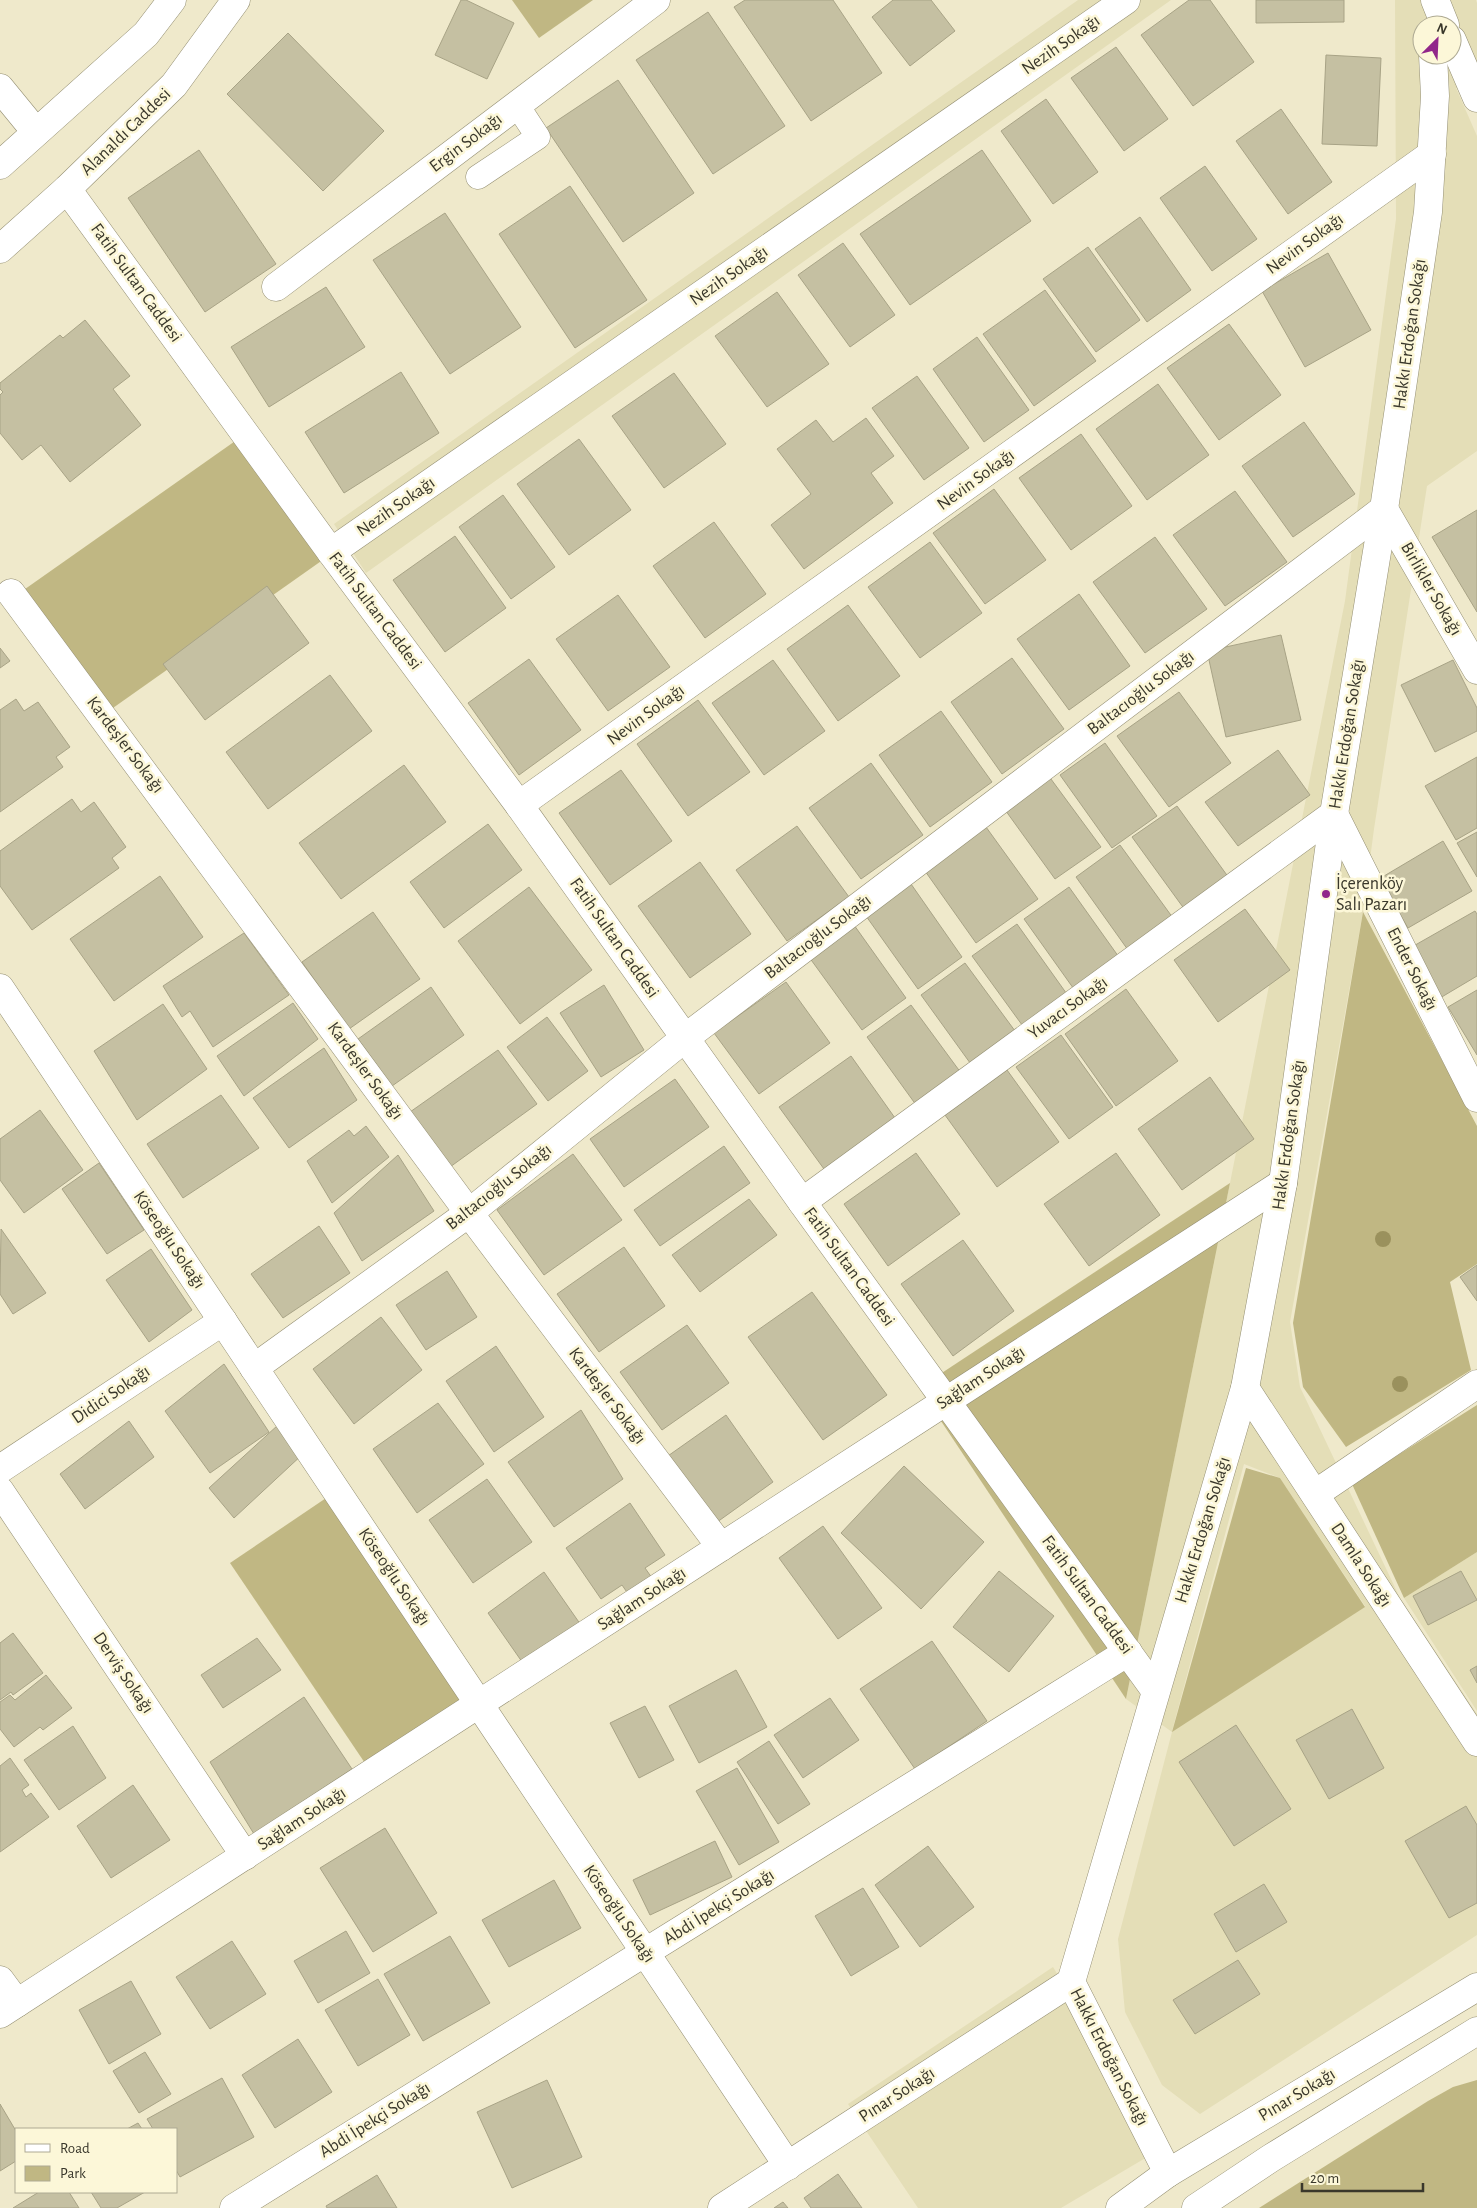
<svg xmlns="http://www.w3.org/2000/svg" width="1477" height="2208" font-family="'Alegreya Sans',sans-serif">
	<rect width="100%" height="100%" fill="#efe9cb"/>
	<g fill="#e4deb7" fill-rule="evenodd">
		<path d="M1078 0H1171L366 573 334 524Z"/>
		<path d="M1395 0H1476L1477 3V85L1456 88 1477 136V451L1427 486 1374 829 1363 912 1290 1322 1300 1387 1400 1598 1477 1714V1935L1200 2114 1162 2085 1125 2012 1118 1939 1172 1732 1126 1699 1230 1183 1345 601 1396 219ZM1422 25H1452V55H1422ZM1244 1464 1280 1478 1365 1606 1172 1731Z"/>
		<path d="M1477 1552V1711L1404 1598Z"/>
		<path d="M1053 1967 1164 2147 1061 2208H918L848 2104Z"/>
	</g>
	<g fill="#c0b783">
		<path d="M512 0H593L539 38Z"/>
		<path d="M248 432 334 552 103 715 18 594Z"/>
		<path d="M1363 912 1477 1126V1264L1450 1282 1471 1370 1346 1447 1303 1387 1293 1323Z"/>
		<path d="M1230 1183 1126 1699 919 1388Z"/>
		<path d="M1477 1405V1552L1404 1598 1352 1484Z"/>
		<path d="M1246 1468 1280 1478 1365 1607 1172 1732Z"/>
		<path d="M335 1492 479 1704 373 1775 230 1563Z"/>
		<path d="M1477 2080V2208H1259L1428 2101 1453 2087Z"/>
	</g>
	<g fill="#c5c0a2" stroke="#a8a386">
		<path d="M461 0H466L514 23 487 79 435 55Z"/>
		<path d="M745 0H833L882 73 811 121 734 7Z"/>
		<path d="M893 0H931L955 31 910 66 872 17Z"/>
		<path d="M1189 0H1210L1254 62 1193 106 1141 35Z"/>
		<path d="M1256 0H1344V22L1256 23Z"/>
		<path d="M708 12 785 126 713 174 636 60Z"/>
		<path d="M288 33 384 131 323 191 227 94Z"/>
		<path d="M1116 47 1168 119 1124 151 1071 78Z"/>
		<path d="M1326 55 1381 58 1377 146 1322 144Z"/>
		<path d="M618 80 694 193 623 242 546 128Z"/>
		<path d="M1046 99 1098 172 1053 204 1001 131Z"/>
		<path d="M1281 109 1332 182 1288 214 1236 141Z"/>
		<path d="M199 150 276 264 205 312 128 198Z"/>
		<path d="M982 150 1031 221 910 305 860 234Z"/>
		<path d="M1205 166 1257 239 1212 271 1160 198Z"/>
		<path d="M570 186 647 300 575 348 499 234Z"/>
		<path d="M445 213 521 327 450 374 373 260Z"/>
		<path d="M1140 217 1191 290 1147 322 1095 249Z"/>
		<path d="M843 243 895 315 850 347 798 275Z"/>
		<path d="M1088 247 1140 320 1096 352 1043 279Z"/>
		<path d="M1328 253 1371 330 1305 367 1262 291Z"/>
		<path d="M326 287 365 347 269 407 231 347Z"/>
		<path d="M1045 290 1096 361 1034 406 983 334Z"/>
		<path d="M777 292 829 364 767 407 715 336Z"/>
		<path d="M85 320 130 376 113 389 141 425 70 482 41 445 22 460 0 433V395L3 392 0 389V383L60 335 63 338Z"/>
		<path d="M1229 324 1281 395 1219 440 1167 368Z"/>
		<path d="M977 337 1029 410 984 442 933 369Z"/>
		<path d="M401 372 439 433 344 493 305 432Z"/>
		<path d="M674 373 726 444 664 488 612 416Z"/>
		<path d="M917 376 969 448 924 480 872 408Z"/>
		<path d="M1158 384 1209 455 1147 500 1096 429Z"/>
		<path d="M866 418 894 456 871 473 893 503 804 569 771 525 811 494 777 449 816 420 833 442Z"/>
		<path d="M1304 422 1355 494 1293 537 1242 466Z"/>
		<path d="M1081 434 1132 506 1071 550 1019 478Z"/>
		<path d="M579 439 631 510 569 555 517 484Z"/>
		<path d="M994 489 1046 560 985 604 933 533Z"/>
		<path d="M1235 491 1287 562 1225 606 1173 535Z"/>
		<path d="M503 495 555 567 511 599 459 527Z"/>
		<path d="M1477 510V612L1432 537Z"/>
		<path d="M714 522 766 594 705 638 653 566Z"/>
		<path d="M455 536 506 608 445 652 393 580Z"/>
		<path d="M1155 537 1207 609 1145 653 1093 582Z"/>
		<path d="M930 542 982 613 920 658 868 587Z"/>
		<path d="M267 586 309 643 205 720 163 664Z"/>
		<path d="M1079 594 1130 666 1069 710 1017 639Z"/>
		<path d="M618 595 670 667 608 711 556 639Z"/>
		<path d="M848 605 900 676 838 721 787 649Z"/>
		<path d="M1281 635 1301 720 1226 737 1207 651Z"/>
		<path d="M0 648 10 661 0 668Z"/>
		<path d="M1012 658 1064 729 1002 774 951 702Z"/>
		<path d="M529 659 581 730 519 775 468 703Z"/>
		<path d="M773 660 825 731 764 775 712 703Z"/>
		<path d="M1453 660 1477 708V731L1435 752 1401 685Z"/>
		<path d="M330 675 372 731 268 809 226 752Z"/>
		<path d="M1179 692 1231 763 1169 807 1117 736Z"/>
		<path d="M16 699 24 711 38 702 70 747 56 757 63 767 0 812V710Z"/>
		<path d="M698 700 750 772 688 816 637 744Z"/>
		<path d="M941 711 992 782 930 827 879 755Z"/>
		<path d="M1105 743 1157 816 1112 848 1060 775Z"/>
		<path d="M1278 750 1310 795 1238 846 1205 802Z"/>
		<path d="M1477 757V828L1456 840 1425 786Z"/>
		<path d="M871 763 923 835 861 879 809 808Z"/>
		<path d="M404 765 446 822 341 899 299 843Z"/>
		<path d="M621 770 672 841 610 885 559 813Z"/>
		<path d="M1048 775 1101 847 1055 879 1003 807Z"/>
		<path d="M72 799 81 812 94 802 126 847 112 858 119 868 32 930 0 886V851Z"/>
		<path d="M1177 806 1229 878 1185 910 1132 837Z"/>
		<path d="M488 824 522 870 444 928 410 882Z"/>
		<path d="M797 826 849 897 787 941 736 870Z"/>
		<path d="M986 827 1038 899 976 943 925 871Z"/>
		<path d="M1477 832V877L1457 843Z"/>
		<path d="M1443 841 1472 891 1408 928 1379 879Z"/>
		<path d="M1120 845 1173 918 1128 950 1076 877Z"/>
		<path d="M700 862 751 934 690 978 638 906Z"/>
		<path d="M160 876 203 937 114 1001 70 939Z"/>
		<path d="M911 884 962 957 918 989 866 916Z"/>
		<path d="M529 887 592 970 520 1024 458 941Z"/>
		<path d="M1069 887 1121 960 1076 992 1024 919Z"/>
		<path d="M1245 909 1290 970 1218 1022 1174 960Z"/>
		<path d="M1475 911 1477 914V976L1440 998 1410 948Z"/>
		<path d="M373 912 420 979 349 1029 302 962Z"/>
		<path d="M1017 924 1069 997 1025 1029 972 956Z"/>
		<path d="M854 925 906 998 862 1030 809 957Z"/>
		<path d="M244 933 289 995 213 1047 190 1011 182 1017 163 986Z"/>
		<path d="M965 963 1018 1035 973 1067 921 995Z"/>
		<path d="M786 982 830 1043 759 1094 714 1033Z"/>
		<path d="M604 985 644 1050 601 1077 560 1013Z"/>
		<path d="M431 987 464 1035 392 1086 358 1039Z"/>
		<path d="M1126 989 1178 1061 1116 1106 1065 1034Z"/>
		<path d="M1477 990V1055L1448 1007Z"/>
		<path d="M293 1003 318 1039 244 1096 217 1056Z"/>
		<path d="M163 1004 207 1069 137 1120 94 1051Z"/>
		<path d="M911 1005 964 1077 919 1109 867 1037Z"/>
		<path d="M547 1017 588 1071 548 1101 507 1047Z"/>
		<path d="M1061 1035 1113 1107 1069 1139 1016 1067Z"/>
		<path d="M324 1048 357 1100 289 1148 253 1098Z"/>
		<path d="M498 1050 537 1104 450 1167 410 1112Z"/>
		<path d="M851 1056 895 1118 824 1169 779 1107Z"/>
		<path d="M1007 1070 1059 1142 997 1187 945 1115Z"/>
		<path d="M1210 1077 1254 1139 1182 1190 1138 1129Z"/>
		<path d="M675 1079 709 1127 624 1187 590 1139Z"/>
		<path d="M221 1095 259 1148 183 1198 147 1144Z"/>
		<path d="M40 1110 83 1170 24 1213 0 1180V1139Z"/>
		<path d="M366 1126 389 1157 332 1203 307 1161 349 1130 354 1136Z"/>
		<path d="M724 1146 750 1183 660 1246 634 1210Z"/>
		<path d="M916 1153 960 1214 888 1266 844 1204Z"/>
		<path d="M1116 1153 1160 1215 1089 1266 1044 1204Z"/>
		<path d="M573 1154 622 1220 544 1275 497 1210Z"/>
		<path d="M398 1155 434 1211 362 1261 334 1213Z"/>
		<path d="M99 1163 144 1230 107 1254 62 1189Z"/>
		<path d="M749 1199 777 1235 700 1292 672 1255Z"/>
		<path d="M319 1226 350 1273 283 1318 251 1274Z"/>
		<path d="M1 1229 46 1293 13 1314 0 1294Z"/>
		<path d="M963 1240 1014 1311 953 1356 901 1284Z"/>
		<path d="M624 1247 665 1306 599 1352 557 1294Z"/>
		<path d="M151 1249 192 1310 149 1342 106 1280Z"/>
		<path d="M1477 1265V1301L1460 1277Z"/>
		<path d="M447 1271 477 1317 426 1350 396 1305Z"/>
		<path d="M812 1292 887 1395 823 1440 748 1337Z"/>
		<path d="M381 1317 422 1370 354 1424 313 1369Z"/>
		<path d="M687 1325 729 1383 662 1430 620 1372Z"/>
		<path d="M496 1346 544 1417 494 1452 446 1381Z"/>
		<path d="M224 1364 269 1432 210 1473 165 1411Z"/>
		<path d="M438 1403 484 1464 417 1513 373 1449Z"/>
		<path d="M581 1410 623 1479 554 1527 508 1462Z"/>
		<path d="M726 1415 773 1482 713 1525 665 1458Z"/>
		<path d="M129 1421 154 1457 85 1509 60 1474Z"/>
		<path d="M278 1425 304 1453 234 1518 209 1488Z"/>
		<path d="M904 1466 984 1542 921 1609 841 1533Z"/>
		<path d="M487 1479 532 1542 473 1583 429 1520Z"/>
		<path d="M630 1503 665 1555 645 1568 657 1585 633 1601 622 1585 601 1599 566 1548Z"/>
		<path d="M823 1526 882 1608 838 1639 779 1558Z"/>
		<path d="M999 1571 1054 1616 1009 1672 953 1627Z"/>
		<path d="M1461 1571 1477 1600 1428 1625 1413 1596Z"/>
		<path d="M544 1572 583 1628 527 1669 488 1613Z"/>
		<path d="M13 1633 43 1673 13 1695 11 1692 0 1700V1643Z"/>
		<path d="M257 1638 281 1670 223 1708 201 1675Z"/>
		<path d="M932 1641 987 1721 915 1769 860 1689Z"/>
		<path d="M1477 1666V1683L1470 1670Z"/>
		<path d="M736 1670 767 1727 699 1763 669 1706Z"/>
		<path d="M46 1675 72 1708 43 1730 40 1727 14 1747 0 1729V1702L10 1695 15 1700Z"/>
		<path d="M304 1697 352 1769 254 1834 210 1762Z"/>
		<path d="M830 1698 859 1740 803 1778 774 1735Z"/>
		<path d="M645 1706 674 1760 639 1778 610 1723Z"/>
		<path d="M1352 1709 1384 1768 1329 1799 1296 1740Z"/>
		<path d="M1236 1725 1291 1809 1234 1846 1179 1762Z"/>
		<path d="M73 1726 106 1778 59 1810 24 1760Z"/>
		<path d="M769 1741 810 1804 778 1824 737 1762Z"/>
		<path d="M10 1758 29 1785 22 1790 26 1797 31 1793 49 1817 0 1852V1766Z"/>
		<path d="M737 1768 779 1842 739 1865 696 1791Z"/>
		<path d="M133 1785 170 1840 111 1878 77 1826Z"/>
		<path d="M1466 1806 1477 1825V1903L1449 1918 1405 1841Z"/>
		<path d="M385 1828 437 1913 373 1952 320 1868Z"/>
		<path d="M715 1841 732 1877 650 1915 633 1880Z"/>
		<path d="M928 1846 974 1907 920 1947 875 1885Z"/>
		<path d="M554 1880 581 1928 509 1967 482 1920Z"/>
		<path d="M1264 1884 1287 1922 1236 1952 1214 1914Z"/>
		<path d="M863 1888 899 1947 851 1976 815 1916Z"/>
		<path d="M346 1931 370 1973 318 2003 294 1961Z"/>
		<path d="M450 1936 490 2003 423 2041 384 1974Z"/>
		<path d="M232 1941 266 1994 210 2029 176 1977Z"/>
		<path d="M1238 1960 1260 1994 1195 2034 1173 2000Z"/>
		<path d="M378 1979 410 2035 358 2066 325 2010Z"/>
		<path d="M131 1981 161 2034 109 2064 79 2010Z"/>
		<path d="M298 2039 332 2092 275 2128 242 2075Z"/>
		<path d="M145 2052 171 2094 139 2113 113 2071Z"/>
		<path d="M222 2078 254 2137 180 2177 176 2170V2129H153L147 2119Z"/>
		<path d="M547 2080 582 2157 512 2188 477 2112Z"/>
		<path d="M0 2104 16 2131V2161L0 2171Z"/>
		<path d="M138 2123 142 2129H127Z"/>
		<path d="M838 2174 862 2208H811L804 2198Z"/>
		<path d="M377 2175 397 2208H327L326 2206Z"/>
		<path d="M39 2192H69L79 2208H13Z"/>
		<path d="M91 2192H145L117 2208H101Z"/>
		<path d="M783 2202 788 2208H774Z"/>
	</g>
	<g fill="none" stroke-linecap="round" stroke-linejoin="round">
		<defs>
			<path id="service" d="M478 177 538 137 517 105"/>
			<g id="minor">
				<path d="M1435 0 1445 25"/>
				<path d="M1452 40 1477 98"/>
				<path d="M0 88 36 132"/>
				<path d="M67 189 331 552 519 805 802 1202 1155 1690"/>
				<path d="M276 287 656 0"/>
				<path d="M331 552 1126 0"/>
				<path d="M11 593 469 1213 721 1547"/>
				<path d="M519 805 1432 154"/>
				<path d="M0 988 788 2166"/>
				<path d="M802 1202 1334 814 1477 1098"/>
				<path d="M254 1368 469 1213 685 1038 1384 509 1477 670"/>
				<path d="M1245 1388 1477 1742"/>
				<path d="M0 1469 223 1321"/>
				<path d="M0 1491 245 1856"/>
				<path d="M1315 1494 1477 1384"/>
				<path d="M0 1980 17 2003"/>
				<path d="M0 2014 1283 1183"/>
				<path d="M1168 2173 1071 1982 1245 1388 1283 1183 1334 814 1384 509 1428 212 1435 96 1433 55"/>
				<path d="M234 2208 1128 1652"/>
				<path d="M722 2208 1071 1982"/>
			</g>
			<g id="tertiary">
				<path d="M0 165 146 34 172 0"/>
				<path d="M0 249 67 189 174 85 236 0"/>
			</g>
			<g id="secondary">
				<path d="M1120 2208 1168 2173 1477 1987"/>
				<path d="M1196 2208 1271 2158 1477 2031"/>
			</g>
		</defs>
		<use href="#service" stroke="#948f73" stroke-width="25"/>
		<use href="#minor" stroke="#948f73" stroke-width="29"/>
		<use href="#tertiary" stroke="#948f73" stroke-width="29"/>
		<use href="#secondary" stroke="#948f73" stroke-width="29"/>
		<use href="#service" stroke="#fff" stroke-width="24"/>
		<use href="#minor" stroke="#fff" stroke-width="28"/>
		<use href="#tertiary" stroke="#fff" stroke-width="28"/>
		<use href="#secondary" stroke="#fff" stroke-width="28"/>
	</g>
	<g fill="#9a915d">
		<circle cx="1383" cy="1239" r="8"/>
		<circle cx="1400" cy="1384" r="8"/>
	</g>
	<circle fill="#91268a" stroke="#fcf7d8" stroke-width="2" cx="1326" cy="894" r="5"/>
	<g text-anchor="middle" dominant-baseline="central" stroke-width="5" stroke-linejoin="round" paint-order="stroke">
		<g font-size="18" fill="#39372b" stroke="#fcf7d8">
			<text transform="translate(1061 45) rotate(-35)">Nezih Sokağı</text>
			<text transform="translate(126 132) rotate(-44)">Alanaldı Caddesi</text>
			<text transform="translate(466 143) rotate(-37)">Ergin Sokağı</text>
			<text transform="translate(1305 244) rotate(-36)">Nevin Sokağı</text>
			<text transform="translate(729 276) rotate(-35)">Nezih Sokağı</text>
			<text transform="translate(136 283) rotate(54)">Fatih Sultan Caddesi</text>
			<text transform="translate(1410 334) rotate(-82)">Hakkı Erdoğan Sokağı</text>
			<text transform="translate(976 480) rotate(-36)">Nevin Sokağı</text>
			<text transform="translate(396 507) rotate(-35)">Nezih Sokağı</text>
			<text transform="translate(1431 589) rotate(60)">Birlikler Sokağı</text>
			<text transform="translate(375 611) rotate(53)">Fatih Sultan Caddesi</text>
			<text transform="translate(1141 693) rotate(-37)">Baltacıoğlu Sokağı</text>
			<text transform="translate(646 715) rotate(-36)">Nevin Sokağı</text>
			<text transform="translate(1347 734) rotate(-81)">Hakkı Erdoğan Sokağı</text>
			<text transform="translate(125 745) rotate(53)">Kardeşler Sokağı</text>
			<text transform="translate(818 937) rotate(-37)">Baltacıoğlu Sokağı</text>
			<text transform="translate(614 938) rotate(55)">Fatih Sultan Caddesi</text>
			<text transform="translate(1412 969) rotate(63)">Ender Sokağı</text>
			<text transform="translate(1068 1008) rotate(-36)">Yuvacı Sokağı</text>
			<text transform="translate(365 1071) rotate(54)">Kardeşler Sokağı</text>
			<text transform="translate(1289 1135) rotate(-82)">Hakkı Erdoğan Sokağı</text>
			<text transform="translate(499 1187) rotate(-38)">Baltacıoğlu Sokağı</text>
			<text transform="translate(169 1240) rotate(56)">Köseoğlu Sokağı</text>
			<text transform="translate(849 1267) rotate(54)">Fatih Sultan Caddesi</text>
			<text transform="translate(981 1378) rotate(-33)">Sağlam Sokağı</text>
			<text transform="translate(111 1395) rotate(-34)">Didici Sokağı</text>
			<text transform="translate(607 1396) rotate(53)">Kardeşler Sokağı</text>
			<text transform="translate(1203 1530) rotate(-73)">Hakkı Erdoğan Sokağı</text>
			<text transform="translate(1361 1565) rotate(57)">Damla Sokağı</text>
			<text transform="translate(394 1577) rotate(56)">Köseoğlu Sokağı</text>
			<text transform="translate(1087 1595) rotate(54)">Fatih Sultan Caddesi</text>
			<text transform="translate(642 1599) rotate(-33)">Sağlam Sokağı</text>
			<text transform="translate(123 1673) rotate(56)">Derviş Sokağı</text>
			<text transform="translate(302 1819) rotate(-33)">Sağlam Sokağı</text>
			<text transform="translate(719 1907) rotate(-32)">Abdi İpekçi Sokağı</text>
			<text transform="translate(619 1914) rotate(56)">Köseoğlu Sokağı</text>
			<text transform="translate(1109 2057) rotate(63)">Hakkı Erdoğan Sokağı</text>
			<text transform="translate(897 2095) rotate(-33)">Pınar Sokağı</text>
			<text transform="translate(1297 2095) rotate(-31)">Pınar Sokağı</text>
			<text transform="translate(375 2120) rotate(-32)">Abdi İpekçi Sokağı</text>
		</g>
		<g font-size="18" fill="#39372b" stroke="#fcf7d8" text-anchor="start">
			<text x="1336" y="884">İçerenköy<tspan x="1336" dy="21">Salı Pazarı</tspan></text>
		</g>
	</g>
	<rect x="15" y="2128" width="162" height="65" fill="#fcf7d8" stroke="#aeaa93"/>
	<rect x="25" y="2144" width="25" height="8" fill="#ffffff" stroke="#aeaa93"/>
	<text x="60" y="2153" font-size="15" fill="#39372b">Road</text>
	<rect x="25" y="2166" width="25" height="15" fill="#c0b783" stroke="#aeaa93"/>
	<text x="60" y="2178" font-size="15" fill="#39372b">Park</text>
	<g transform="translate(1437 40) rotate(24)"><circle r="24" fill="#fcf7d8" stroke="#aeaa93"/>
	<path d="M0-4L9 19L0 12L-9 19Z" fill="#91268a"/>
	<text y="-8" font-size="14" font-weight="bold" text-anchor="middle" fill="#39372b">N</text>
	</g>
	<path d="M1302 2183v8h121v-8" fill="none" stroke="#39372b" stroke-width="2.5"/>
	<text x="1310" y="2183" font-size="15" fill="#39372b" stroke="#fcf7d8" stroke-width="4" paint-order="stroke">20 m</text>
</svg>
